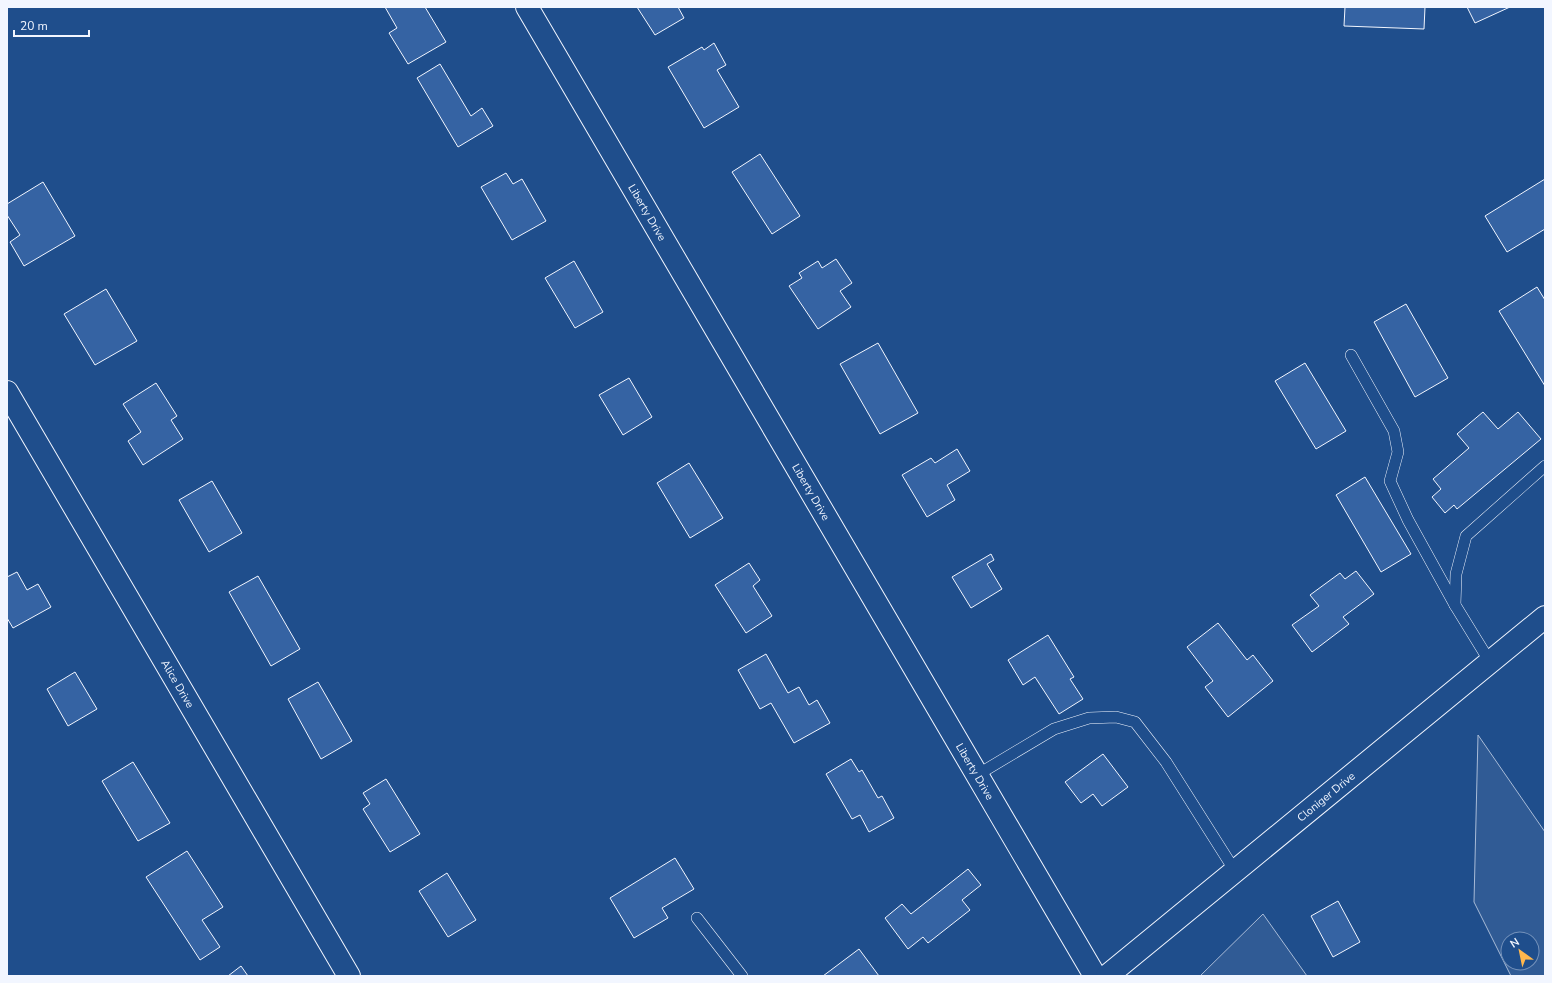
<svg xmlns="http://www.w3.org/2000/svg" width="1552" height="983" font-family="'Nunito Sans',sans-serif">
	<rect width="100%" height="100%" fill="#1f4e8c"/>
	<g fill="#305b95" stroke="#a8bbd7" fill-rule="evenodd">
		<path d="M1478 735 1545 832V976H1511L1474 902ZM1508 939H1532V963H1508Z"/>
		<path d="M1263 914 1307 976H1200Z"/>
	</g>
	<g fill="#3563a3" stroke="#f2f6ff">
		<path d="M385 7H425L446 42 408 64 389 33 397 28Z"/>
		<path d="M637 7H678L684 18 655 35Z"/>
		<path d="M1345 7H1425L1424 29 1344 26Z"/>
		<path d="M1467 7H1510L1475 23Z"/>
		<path d="M714 43 726 65 717 70 739 107 704 128 668 67 702 47 704 50Z"/>
		<path d="M440 64 471 116 482 108 493 126 458 147 417 78Z"/>
		<path d="M760 154 800 216 772 234 732 172Z"/>
		<path d="M506 173 513 184 522 179 546 221 512 240 481 187Z"/>
		<path d="M1545 179V229L1507 252 1485 216Z"/>
		<path d="M43 182 75 236 24 266 10 242 20 235 7 215V204Z"/>
		<path d="M836 259 852 283 840 291 851 307 818 329 789 286 802 278 799 273 818 261 822 268Z"/>
		<path d="M574 261 603 312 575 328 545 278Z"/>
		<path d="M1537 287 1545 300V386L1499 311Z"/>
		<path d="M106 289 137 341 95 365 64 314Z"/>
		<path d="M1406 304 1448 378 1415 397 1374 322Z"/>
		<path d="M878 343 918 413 880 434 840 364Z"/>
		<path d="M1305 363 1346 431 1316 449 1275 381Z"/>
		<path d="M629 378 652 417 623 435 599 395Z"/>
		<path d="M156 383 177 416 171 420 183 439 143 465 128 441 141 432 123 404Z"/>
		<path d="M1483 412 1498 429 1518 412 1541 439 1457 509 1454 505 1445 513 1432 497 1441 489 1433 479 1469 448 1457 434Z"/>
		<path d="M957 449 970 471 947 485 955 500 927 517 902 475 931 458 935 463Z"/>
		<path d="M689 463 723 518 690 538 657 483Z"/>
		<path d="M1365 477 1411 554 1381 572 1336 495Z"/>
		<path d="M212 481 242 533 209 552 179 500Z"/>
		<path d="M991 554 994 560 987 564 1002 589 971 608 952 577Z"/>
		<path d="M749 563 760 580 753 586 772 616 746 633 715 585Z"/>
		<path d="M1356 571 1374 594 1343 617 1349 624 1312 652 1292 625 1319 606 1310 595 1340 573 1345 579Z"/>
		<path d="M17 572 27 590 38 584 51 607 13 628 7 618V577Z"/>
		<path d="M258 576 300 649 271 666 229 592Z"/>
		<path d="M1218 623 1247 660 1253 655 1273 681 1228 717 1205 687 1213 681 1187 647Z"/>
		<path d="M1048 635 1074 677 1070 679 1083 699 1059 714 1035 677 1023 685 1008 660Z"/>
		<path d="M766 654 788 693 799 687 809 705 817 700 830 723 794 743 771 703 760 709 738 670Z"/>
		<path d="M75 672 97 709 68 726 47 689Z"/>
		<path d="M318 682 352 741 321 759 288 699Z"/>
		<path d="M1103 754 1128 787 1102 806 1093 794 1081 803 1065 782Z"/>
		<path d="M851 759 859 772 862 770 878 798 882 796 894 818 869 832 860 815 852 819 826 774Z"/>
		<path d="M133 762 170 823 138 841 102 781Z"/>
		<path d="M386 779 420 834 390 852 363 809 370 804 363 793Z"/>
		<path d="M187 851 223 907 202 920 220 947 200 960 146 877Z"/>
		<path d="M675 858 694 889 662 908 668 918 634 938 610 898Z"/>
		<path d="M968 869 981 885 962 900 970 910 928 943 923 937 908 949 885 918 902 904 911 914Z"/>
		<path d="M447 873 476 920 448 937 419 891Z"/>
		<path d="M1338 901 1360 942 1333 957 1311 916Z"/>
		<path d="M859 949 879 976H823Z"/>
		<path d="M241 966 248 976H228Z"/>
	</g>
	<g fill="none" stroke-linecap="round" stroke-linejoin="round">
		<defs>
			<g id="lane">
				<path d="M1351 355 1394 431 1398 452 1390 481 1408 520 1455 605"/>
				<path d="M1490 662 1455 605 1456 574 1466 536 1545 466"/>
				<path d="M977 775 1054 729 1089 718 1116 717 1135 722 1166 762 1235 871"/>
				<path d="M697 918 742 976"/>
			</g>
			<g id="street">
				<path id="s1" d="M7 392 349 976"/>
			</g>
			<g id="secondary">
				<path id="s2" d="M527 7 1095 976"/>
				<path id="s3" d="M1107 976 1545 617"/>
			</g>
		</defs>
		<use href="#lane" stroke="#f2f6ff" stroke-width="12"/>
		<use href="#street" stroke="#f2f6ff" stroke-width="24"/>
		<use href="#secondary" stroke="#f2f6ff" stroke-width="24"/>
		<use href="#lane" stroke="#1f4e8c" stroke-width="11"/>
		<use href="#street" stroke="#1f4e8c" stroke-width="22"/>
		<use href="#secondary" stroke="#1f4e8c" stroke-width="22"/>
	</g>
	<g text-anchor="middle" dominant-baseline="central" stroke-width="3" stroke-linejoin="round" paint-order="stroke">
		<g font-size="11" fill="#f2f6ff" stroke="#1f4e8c">
			<text stroke="none"><textPath href="#s2" startOffset="238">Liberty Drive</textPath></text>
			<text stroke="none"><textPath href="#s2" startOffset="562">Liberty Drive</textPath></text>
			<text stroke="none"><textPath href="#s1" startOffset="338">Alice Drive</textPath></text>
			<text stroke="none"><textPath href="#s2" startOffset="886">Liberty Drive</textPath></text>
			<text stroke="none"><textPath href="#s3" startOffset="283">Cloniger Drive</textPath></text>
		</g>
	</g>
	<rect width="1552" height="983" fill="none" stroke="#f2f6ff" stroke-width="16"/>
	<g transform="translate(1520 951) rotate(327)"><circle r="19" fill="#1f4e8c" stroke="#7391ba"/>
	<path d="M0-3L7 15L0 10L-7 15Z" fill="#ffb74d"/>
	<text y="-6" font-size="11" font-weight="bold" text-anchor="middle" fill="#f2f6ff">N</text>
	</g>
	<path d="M14 30v6h75v-6" fill="none" stroke="#f2f6ff" stroke-width="2"/>
	<text x="20" y="30" font-size="12" fill="#f2f6ff" stroke="#1f4e8c" stroke-width="3" paint-order="stroke">20 m</text>
</svg>
